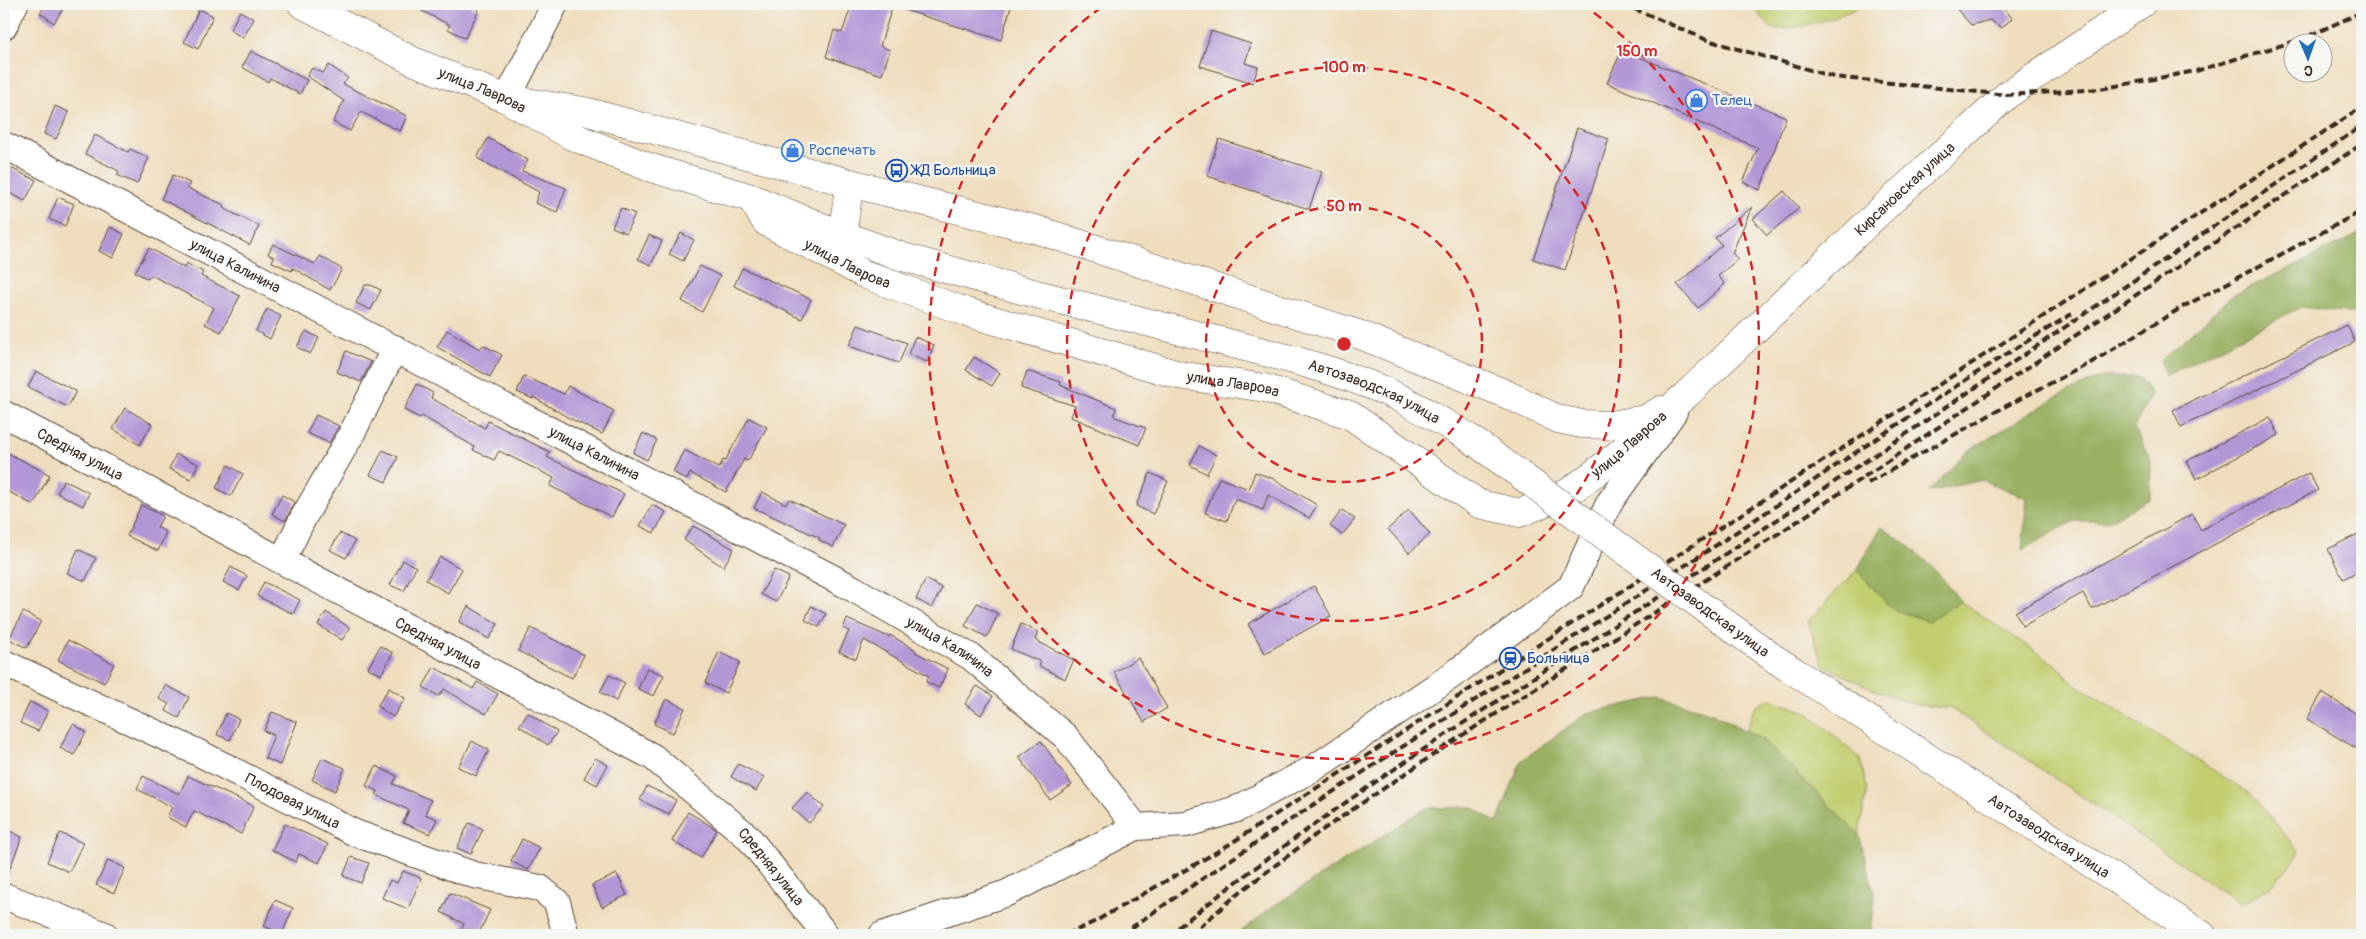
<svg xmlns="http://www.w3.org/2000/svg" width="2366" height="939" font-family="Pangolin,sans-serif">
	<rect width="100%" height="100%" fill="#f6f6f2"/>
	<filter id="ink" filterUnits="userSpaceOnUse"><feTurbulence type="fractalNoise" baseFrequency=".02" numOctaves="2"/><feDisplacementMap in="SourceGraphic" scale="10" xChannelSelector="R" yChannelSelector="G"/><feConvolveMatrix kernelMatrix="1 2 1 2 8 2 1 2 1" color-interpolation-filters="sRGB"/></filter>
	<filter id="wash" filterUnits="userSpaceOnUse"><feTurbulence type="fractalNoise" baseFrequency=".0096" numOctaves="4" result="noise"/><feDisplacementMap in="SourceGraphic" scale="20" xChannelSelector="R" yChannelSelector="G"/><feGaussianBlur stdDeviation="1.12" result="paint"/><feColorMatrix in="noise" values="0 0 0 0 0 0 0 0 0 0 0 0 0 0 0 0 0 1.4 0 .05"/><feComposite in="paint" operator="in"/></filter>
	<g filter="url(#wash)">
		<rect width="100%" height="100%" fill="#f0ddbd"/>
		<g fill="#c2ce70" stroke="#7e7c47">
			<path d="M1751 4H1868C1837 16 1805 30 1772 29Z"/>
			<path d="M1857 570 1892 609 1929 621 1960 601 2059 667 2069 680 2251 794 2300 853 2271 886 2241 904 1952 709 1912 704 1875 690 1823 665 1808 621Z"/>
			<path d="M1768 699 1807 712 1860 758 1867 788 1859 835 1764 741 1746 731 1754 708Z"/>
		</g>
		<g fill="#99b162" stroke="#6a6e40">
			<path d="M2362 233V314L2301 307 2165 376 2160 361 2232 296Z"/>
			<path d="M2101 377H2139L2151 394 2134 428 2151 461 2150 499 2108 521H2074L2022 550 2027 498 1982 480 1928 492 1968 451 2055 398Z"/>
			<path d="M1881 527C1916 549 1936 568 1960 601L1929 621 1892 609 1857 570Z"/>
			<path d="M1660 697 1713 713 1764 741 1859 835 1875 896 1871 935H1237L1272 907 1426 808 1472 807 1497 823 1521 761 1587 713Z"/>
		</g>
		<g id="blocks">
			<g fill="#b296d6">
				<path d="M46 4H66L54 23 40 13Z"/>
				<path d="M408 4H467L479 10 465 38 448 29 450 25Z"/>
				<path d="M852 4H893L880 46 890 50 882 75 826 57 834 30 842 33Z"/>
				<path d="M896 4H1002L1011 7 1001 40 895 7Z"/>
				<path d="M1952 4H2001L2012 18 2002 28 1990 20 1971 25Z"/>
				<path d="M199 9 213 16 198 49 184 42Z"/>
				<path d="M240 11 254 19 243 38 230 30Z"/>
				<path d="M1211 31 1251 44 1245 63 1258 67 1253 83 1200 66Z"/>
				<path d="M1622 50 1786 117 1760 190 1743 182 1758 148 1607 83Z"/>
				<path d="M251 51 307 80 300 94 270 78 268 82 242 67Z"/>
				<path d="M329 65 348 78 343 84 407 116 400 131 361 112 350 131 333 122 344 101 307 76 312 68 323 73Z"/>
				<path d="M55 106 69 112 56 139 44 134Z"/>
				<path d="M1577 128 1609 139 1565 270 1533 259Z"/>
				<path d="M95 135 128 152 130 149 149 158 137 184 117 175 119 171 85 154Z"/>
				<path d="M488 138 528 160 522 171 566 188 557 212 535 203 539 192 477 158Z"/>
				<path d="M1219 139 1322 172 1309 209 1207 176Z"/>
				<path d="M4 165 36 180 25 201 4 190Z"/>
				<path d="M173 175 190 183 187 188 224 205 223 208 259 226 250 245 161 199Z"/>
				<path d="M1784 191 1799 208 1767 235 1753 219Z"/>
				<path d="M58 197 74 204 65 226 49 219Z"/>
				<path d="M1752 207 1732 253 1738 259 1718 276 1725 284 1698 308 1677 284 1722 245 1715 238Z"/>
				<path d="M621 208 635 214 626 233 612 227Z"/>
				<path d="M110 227 124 234 113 258 99 251Z"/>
				<path d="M681 233 694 240 683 261 669 254Z"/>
				<path d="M649 235 662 241 651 265 638 259Z"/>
				<path d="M273 244 315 264 320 256 342 269 330 290 293 268 292 271 272 262 274 257 268 254Z"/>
				<path d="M149 248 184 268 186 263 203 272 201 276 240 296 221 332 205 324 214 308 151 275 148 279 135 272Z"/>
				<path d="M700 266 720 276 702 312 682 301Z"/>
				<path d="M742 268 811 299 802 319 734 286Z"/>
				<path d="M365 285H371L381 290 371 310 356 303Z"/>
				<path d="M267 309 281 316 270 339 256 331Z"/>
				<path d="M858 325 907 343 899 363 849 346Z"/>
				<path d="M2347 325 2355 342 2181 427 2173 410Z"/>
				<path d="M447 330 480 349 483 345 502 355 490 377 437 347Z"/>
				<path d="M306 331 319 338 310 354 297 347Z"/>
				<path d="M915 337 934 345 927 362 908 354Z"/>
				<path d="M346 351 371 362 361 382 337 372Z"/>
				<path d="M974 357 1000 373 992 386 966 370Z"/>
				<path d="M36 371 76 391 68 407 28 387Z"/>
				<path d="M1027 371 1061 382 1060 385 1116 408 1114 415 1115 417 1146 428 1139 445 1071 417 1075 406 1021 388Z"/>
				<path d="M524 376 564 394 568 386 614 411 602 434 569 418 533 397V399L517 392Z"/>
				<path d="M417 384 433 393 431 398 485 428 488 421 550 452 547 457 624 494 612 517 550 486 554 478 499 451 494 460 473 450 475 447 422 416 420 418 404 410Z"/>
				<path d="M125 408 152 424 140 445 113 429Z"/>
				<path d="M316 415 339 426 329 443 307 433Z"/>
				<path d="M2270 417 2279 435 2196 479 2187 461Z"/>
				<path d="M749 418 767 427 748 461 744 459 726 492 690 473 687 480 673 472 684 450 719 468 723 460 725 461Z"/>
				<path d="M643 433 657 440 647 460 633 453Z"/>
				<path d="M1199 446 1216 455 1207 474 1190 465Z"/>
				<path d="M383 450 398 457 386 482 370 475Z"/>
				<path d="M4 451 50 475 33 505 4 489Z"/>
				<path d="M176 454 198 464 191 479 169 469Z"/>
				<path d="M228 465 243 474 231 496 216 488Z"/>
				<path d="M1255 472 1274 479 1317 505 1309 518 1268 495 1263 510 1235 499 1227 521 1205 513 1219 478 1249 489Z"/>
				<path d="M1150 473 1168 481 1153 514 1136 506Z"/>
				<path d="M2309 473 2318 490 2092 609 2083 593 2023 626 2015 612 2192 514 2201 530Z"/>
				<path d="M64 480 89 493 83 506 57 493Z"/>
				<path d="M762 492 786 504 789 499 844 525 833 547 819 540 820 538 754 508Z"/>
				<path d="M282 495 295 502 285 521 272 514Z"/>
				<path d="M141 505 163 516 157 527 166 532 158 551 127 536Z"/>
				<path d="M652 505 666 512 654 533 640 526Z"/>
				<path d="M1342 510 1355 519 1342 535 1330 526Z"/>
				<path d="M1409 510 1430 534 1409 553 1388 529Z"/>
				<path d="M693 526 734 549 723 567 684 540Z"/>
				<path d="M2362 532V569L2343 579 2328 549Z"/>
				<path d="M340 533 355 541 346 558 330 550Z"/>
				<path d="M78 549 96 558 85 581 67 573Z"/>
				<path d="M440 557 462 569 448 593 426 580Z"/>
				<path d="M403 560 416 567 404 591 390 585Z"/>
				<path d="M231 567 247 576 239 590 223 582Z"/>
				<path d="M774 570 789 577 776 602 761 594Z"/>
				<path d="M926 579 942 588 932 608 916 599Z"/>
				<path d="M264 582 300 600 293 614 257 596Z"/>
				<path d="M1314 586 1331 616 1265 653 1248 624Z"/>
				<path d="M977 603 998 614 987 637 965 626Z"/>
				<path d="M468 606 498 624 489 639 459 622Z"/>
				<path d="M811 606 826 614 819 627 805 620Z"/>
				<path d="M23 612 41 621 27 648 9 639Z"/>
				<path d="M326 612 350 628 342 640 318 625Z"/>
				<path d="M847 619 889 637 890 635 916 650 915 652 948 669 939 688 926 682 929 676 864 640 856 659 839 652 849 631 843 628Z"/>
				<path d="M1021 624 1038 632 1035 640 1074 660 1065 679 1039 666 1041 662 1011 649Z"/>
				<path d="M531 628 584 655 572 678 518 651Z"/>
				<path d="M68 640 114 664 104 683 58 660Z"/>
				<path d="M380 646 393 653 381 675 368 668Z"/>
				<path d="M719 652 740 662 726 693 705 683Z"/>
				<path d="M1138 658 1167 708 1144 722 1114 672Z"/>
				<path d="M434 667 473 689 477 682 498 694 486 714 444 689 439 696 423 687Z"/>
				<path d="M647 668 664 675 654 696 638 689Z"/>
				<path d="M609 675 625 683 616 701 600 692Z"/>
				<path d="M165 685 189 697 179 718 166 711 169 704 159 699Z"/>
				<path d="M977 686 993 696 981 715 965 704Z"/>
				<path d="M389 688 405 698 393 717 377 706Z"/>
				<path d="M2322 693 2362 717V752L2307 719Z"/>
				<path d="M666 699 685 708 673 733 654 724Z"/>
				<path d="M30 702 48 711 38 731 20 723Z"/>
				<path d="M272 712 297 722 280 765 265 758 274 735 264 731Z"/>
				<path d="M226 713 239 719 230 740 217 735Z"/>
				<path d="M528 713 557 732 548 745 519 726Z"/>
				<path d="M73 724 86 732 74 755 60 748Z"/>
				<path d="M472 741 489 750 476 776 458 767Z"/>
				<path d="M1041 741 1072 785 1050 800 1019 757Z"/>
				<path d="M322 758 345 768 335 791 312 780Z"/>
				<path d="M595 758 608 765 597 785 584 778Z"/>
				<path d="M738 764 764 777 756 791 731 777Z"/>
				<path d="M376 766 397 776 393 784 431 800 425 814 437 819 430 834 403 823 409 810 376 795 378 791 366 786Z"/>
				<path d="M143 776 179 794 188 776 254 806 241 834 194 811 186 827 167 817 172 807 137 789Z"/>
				<path d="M647 786 676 800 669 814 640 800Z"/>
				<path d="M807 792 824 807 809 823 792 808Z"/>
				<path d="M688 812 717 830 701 858 672 841Z"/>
				<path d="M469 823 483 829 471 854 457 848Z"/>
				<path d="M285 824 328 844 319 863 299 854 296 862 272 850Z"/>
				<path d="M4 828 22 837 5 881H4Z"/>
				<path d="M60 833 83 843 69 872 47 862Z"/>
				<path d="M522 839 540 848 528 870 511 861Z"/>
				<path d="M351 857 369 863 361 883 343 876Z"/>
				<path d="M108 860 125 868 114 893 96 885Z"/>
				<path d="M403 871 421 878 408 909 382 898 390 880 397 883Z"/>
				<path d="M617 874 627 895 602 907 592 885Z"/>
				<path d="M450 893 490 910 478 935H459L464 924 441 912Z"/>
				<path d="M275 900 293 908 282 934 264 926Z"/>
			</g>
		</g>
	</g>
	<g filter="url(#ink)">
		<use href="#blocks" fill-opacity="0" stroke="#564536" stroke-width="1"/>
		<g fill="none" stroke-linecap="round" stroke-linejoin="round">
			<defs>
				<g id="minor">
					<path d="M4 26 15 4"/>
					<path d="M507 99 555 4"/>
					<path id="s1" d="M4 145 852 588 971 657 1066 737 1136 827"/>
					<path id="s2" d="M4 414 653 757 748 837 826 935"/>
					<path d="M282 561 303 518 351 435 395 348"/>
					<path id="s3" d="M4 663 201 754 355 833 474 875 540 888 557 902 566 935"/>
					<path d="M4 896 105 935"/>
					<path d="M882 935 1007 893 1136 827 1186 824 1237 809 1314 768 1451 676 1571 587 1609 503 1674 412"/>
				</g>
				<g id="major">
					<path id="s4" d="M302 4 413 61 507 99 572 136 648 167 751 198 842 235 903 257 1029 292 1205 337"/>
					<path d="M507 99 584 111 850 183 1038 230 1358 334 1506 394 1558 419 1582 424 1610 425 1646 419 1661 410"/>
					<path id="s5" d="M751 198 766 222 866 275 966 312 1179 375 1265 388 1350 415 1479 504 1520 513 1569 492 1608 463 1686 395 1893 199 2007 95 2141 4"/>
					<path d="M842 235 850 183"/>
					<path id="s6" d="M1775 659 2202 935"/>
				</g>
			</defs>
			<use href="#minor" stroke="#564536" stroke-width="28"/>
			<use href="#major" stroke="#564536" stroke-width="29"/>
			<use href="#minor" stroke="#fff" stroke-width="26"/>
			<use href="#major" stroke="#fff" stroke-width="28"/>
			<g stroke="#3b2a1e" stroke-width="4" stroke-dasharray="8 4" stroke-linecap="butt">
				<path d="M1623 4 1707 40 1834 77 2007 95 2100 89 2196 71 2302 39 2362 12"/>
				<path d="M1868 483 2006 406 2092 362 2179 309 2362 211"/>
				<path d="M1066 935 1094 922 1222 849 1768 497 2362 107"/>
				<path d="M1121 935C1309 803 1505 682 1698 557 1823 476 1944 390 2072 314"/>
				<path d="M1169 935C1343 793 1537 677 1725 554 1939 414 2150 269 2362 126"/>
				<path d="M1190 935 1240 892 1318 833 1455 740 1798 521 2362 144"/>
			</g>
			<defs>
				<g id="major-bridge">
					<path id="s7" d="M1205 337C1260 351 1317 364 1370 385 1405 398 1437 419 1468 437L1775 659"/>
				</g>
			</defs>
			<use href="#major-bridge" stroke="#564536" stroke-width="29" stroke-linecap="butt"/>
			<use href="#major-bridge" stroke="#fff" stroke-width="28"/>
		</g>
	</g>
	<g fill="none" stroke="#d62828" stroke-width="2.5" stroke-dasharray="9 6">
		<circle cx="1344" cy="344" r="138"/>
		<circle cx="1344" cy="344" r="277"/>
		<path d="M1582 4A415 415 0 1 1 1106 4"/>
	</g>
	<defs>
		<symbol id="shop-ring" viewBox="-11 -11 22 22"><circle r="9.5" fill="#f6f6f2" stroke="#3f7fe0" stroke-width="1.5"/><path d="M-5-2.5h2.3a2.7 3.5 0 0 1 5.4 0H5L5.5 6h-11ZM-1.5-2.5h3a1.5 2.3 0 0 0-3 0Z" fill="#3f7fe0"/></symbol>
		<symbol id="bus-ring" viewBox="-11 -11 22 22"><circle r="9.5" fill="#f6f6f2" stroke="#1a4fb4" stroke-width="1.5"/><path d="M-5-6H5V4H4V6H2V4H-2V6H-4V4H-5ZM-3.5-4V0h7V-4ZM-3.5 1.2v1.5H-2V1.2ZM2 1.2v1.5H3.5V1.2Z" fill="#1a4fb4"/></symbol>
		<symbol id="station-ring" viewBox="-11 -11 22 22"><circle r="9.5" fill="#f6f6f2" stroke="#1a4fb4" stroke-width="1.5"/><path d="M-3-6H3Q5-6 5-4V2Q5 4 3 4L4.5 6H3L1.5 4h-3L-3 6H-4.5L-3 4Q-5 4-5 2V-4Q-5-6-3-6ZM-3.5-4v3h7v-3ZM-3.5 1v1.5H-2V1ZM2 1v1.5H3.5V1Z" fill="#1a4fb4"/></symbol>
	</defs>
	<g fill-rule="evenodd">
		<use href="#shop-ring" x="1684" y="88" width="25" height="25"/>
		<use href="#shop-ring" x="780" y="138" width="25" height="25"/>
		<use href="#bus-ring" x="884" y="158" width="25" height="25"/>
		<use href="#station-ring" x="1498" y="646" width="25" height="25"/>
	</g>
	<g text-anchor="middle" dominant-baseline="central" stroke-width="4.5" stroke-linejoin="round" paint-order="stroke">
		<g font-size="15" fill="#3b2a1e" stroke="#f6f6f2">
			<text stroke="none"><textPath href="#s4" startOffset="200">улица Лаврова</textPath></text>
			<text stroke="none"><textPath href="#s5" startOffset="1351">Кирсановская улица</textPath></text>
			<text stroke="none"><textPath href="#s5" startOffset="120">улица Лаврова</textPath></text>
			<text stroke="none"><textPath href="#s1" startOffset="261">улица Калинина</textPath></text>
			<text stroke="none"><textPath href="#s5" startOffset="525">улица Лаврова</textPath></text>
			<text stroke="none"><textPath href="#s7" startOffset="178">Автозаводская улица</textPath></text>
			<text stroke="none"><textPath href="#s5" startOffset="975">улица Лаврова</textPath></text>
			<text stroke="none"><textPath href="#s1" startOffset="666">улица Калинина</textPath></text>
			<text stroke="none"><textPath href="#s2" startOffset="86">Средняя улица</textPath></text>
			<text stroke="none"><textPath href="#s7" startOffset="582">Автозаводская улица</textPath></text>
			<text stroke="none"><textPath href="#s2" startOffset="491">Средняя улица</textPath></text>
			<text stroke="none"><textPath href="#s1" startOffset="1071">улица Калинина</textPath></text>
			<text stroke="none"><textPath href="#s3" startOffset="320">Плодовая улица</textPath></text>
			<text stroke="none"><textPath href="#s6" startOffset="326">Автозаводская улица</textPath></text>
			<text stroke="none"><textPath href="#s2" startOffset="896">Средняя улица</textPath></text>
		</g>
		<g font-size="15" fill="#366cbe" stroke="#f6f6f2" text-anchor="start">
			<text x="1712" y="100">Телец</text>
			<text x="809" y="150">Роспечать</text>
		</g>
		<g font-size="15" fill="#164399" stroke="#f6f6f2" text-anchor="start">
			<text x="912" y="170">ЖД Больница</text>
			<text x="1527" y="658">Больница</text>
		</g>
	</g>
	<circle cx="1344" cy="344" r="8" fill="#d62828" stroke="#f6f6f2" stroke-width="2.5"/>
	<g font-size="15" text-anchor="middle" font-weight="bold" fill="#d62828" stroke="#f6f6f2" stroke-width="4.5" stroke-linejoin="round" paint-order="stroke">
		<text x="1637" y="56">150 m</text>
		<text x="1344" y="72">100 m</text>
		<text x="1344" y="211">50 m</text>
	</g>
	<rect width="2366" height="939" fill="none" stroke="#f6f6f2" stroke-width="20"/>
	<g transform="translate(2308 58) rotate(178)"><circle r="24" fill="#f6f6f2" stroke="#aba49d"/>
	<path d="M0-4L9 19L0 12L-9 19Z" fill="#1f6fb2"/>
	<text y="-8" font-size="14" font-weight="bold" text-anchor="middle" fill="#3b2a1e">С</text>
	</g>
</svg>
